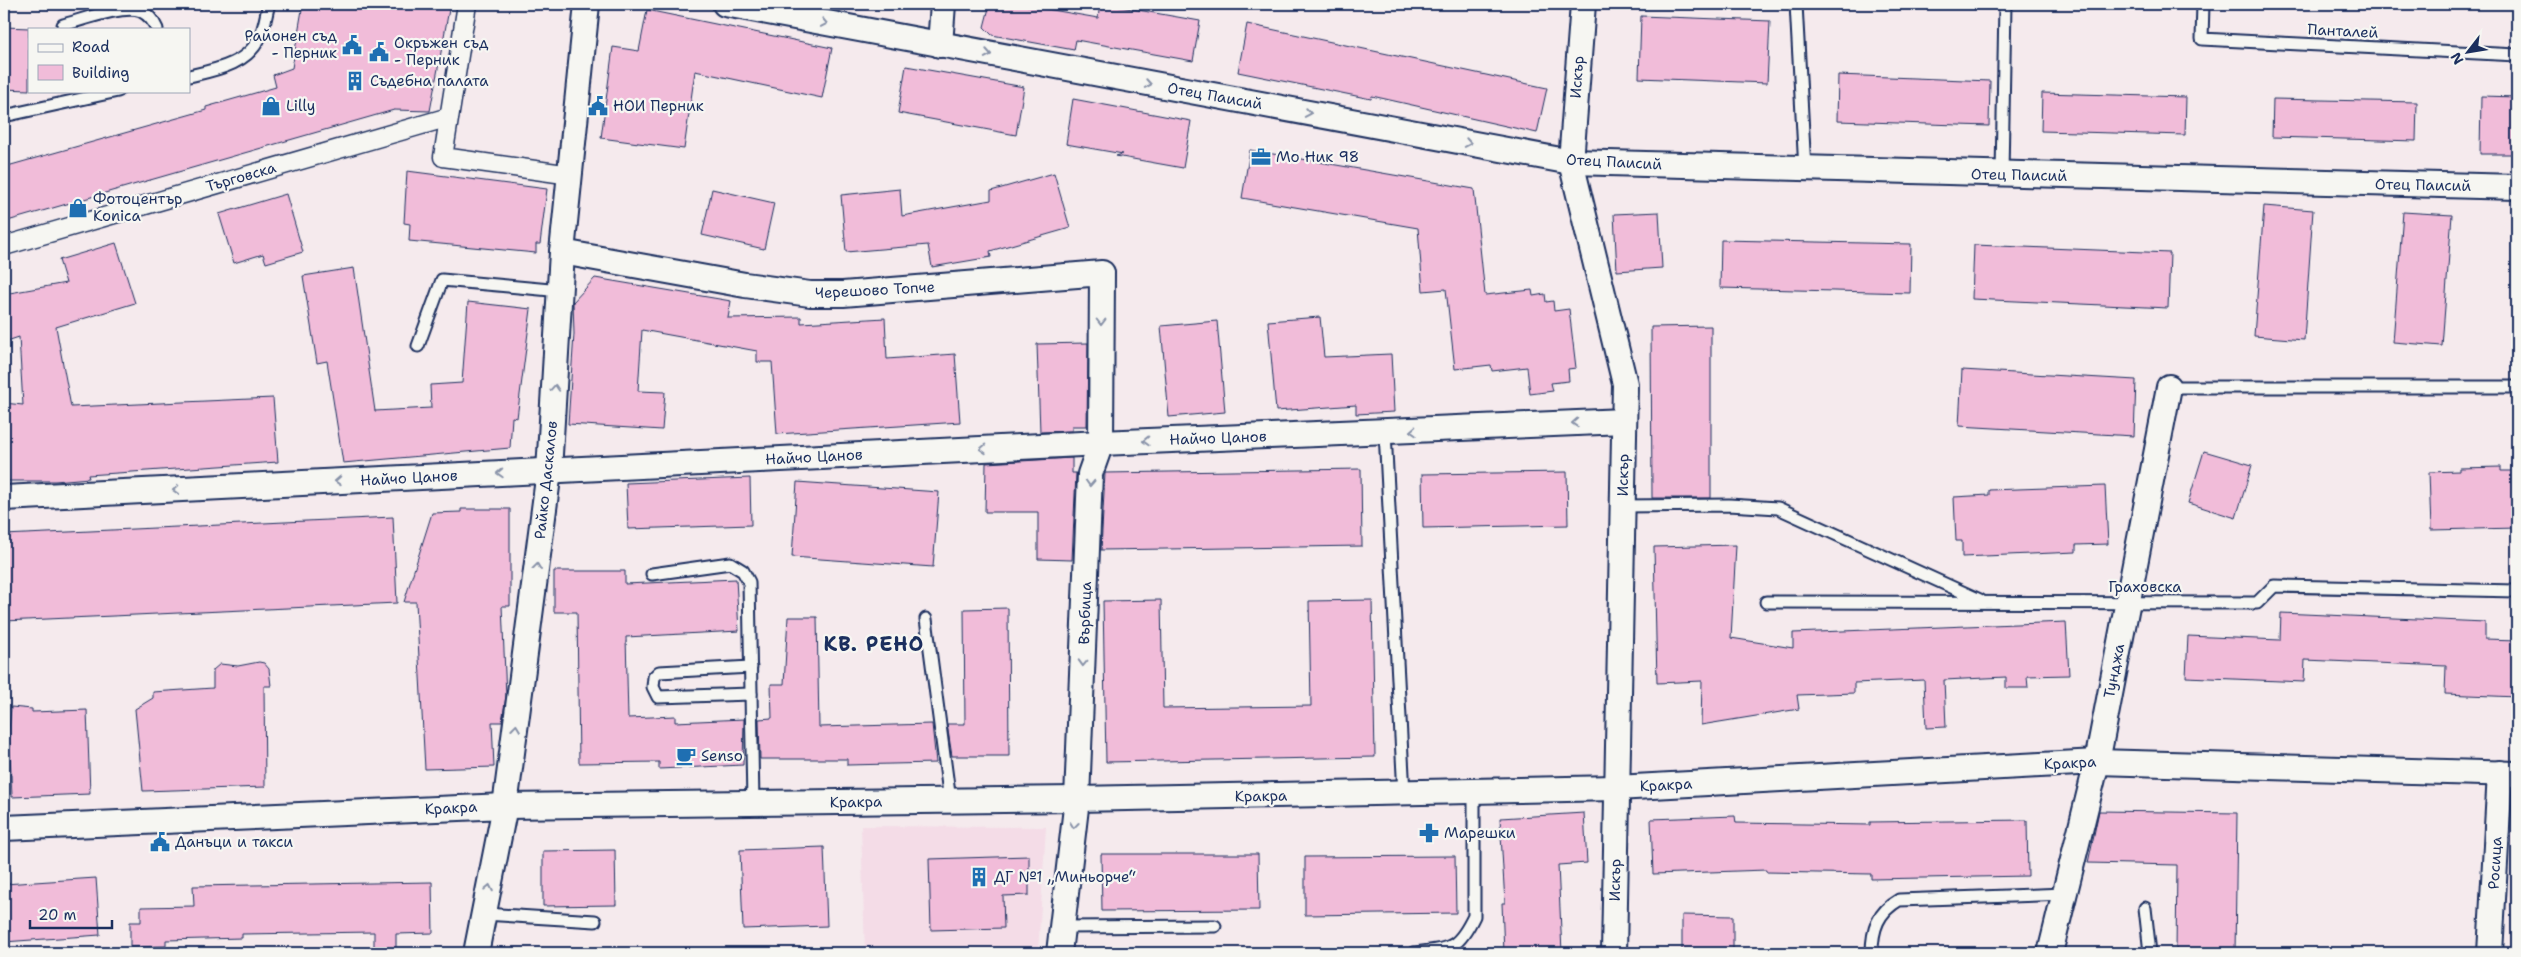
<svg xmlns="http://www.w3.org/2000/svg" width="2521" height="957" font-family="'Shantell Sans',sans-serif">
	<rect width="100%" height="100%" fill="#f5eaed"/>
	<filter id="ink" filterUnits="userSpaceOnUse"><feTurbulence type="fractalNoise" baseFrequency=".02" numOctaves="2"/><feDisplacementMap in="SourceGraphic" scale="10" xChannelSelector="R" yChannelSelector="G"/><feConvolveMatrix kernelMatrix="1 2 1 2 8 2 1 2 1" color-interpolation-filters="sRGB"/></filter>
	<g filter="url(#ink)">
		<path fill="#f4dce7" d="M861 826 1046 827 1038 953H865Z"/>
		<g fill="#f1bcd9" stroke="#1b2f5e">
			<path d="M303 4H450L430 111 394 110 4 222V167L206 110V107L276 87 273 75 292 68Z"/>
			<path d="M990 4H1018L1098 18 1100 4H1104L1200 21 1193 61 1076 40 1074 50 992 35 984 27Z"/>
			<path d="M647 10 832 48 822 98 695 71 684 149 601 138 613 47 639 51Z"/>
			<path d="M1641 16 1770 21 1767 83 1639 78Z"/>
			<path d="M1247 24 1547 88 1537 133 1372 96 1371 99 1238 72Z"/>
			<path d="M4 27 29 28V90L4 89Z"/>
			<path d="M906 66 1024 87 1016 135 898 113Z"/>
			<path d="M1838 75 1990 81 1989 126 1837 121Z"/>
			<path d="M2042 93 2186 97 2185 135 2041 131Z"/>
			<path d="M2481 96 2517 97V154H2480Z"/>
			<path d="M1073 99 1191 121 1183 168 1116 156 1123 154 1066 144Z"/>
			<path d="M2273 99 2417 102 2416 141 2272 137Z"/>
			<path d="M1250 150 1474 189 1485 295 1532 290 1533 296 1545 294 1546 302 1553 301 1554 311 1569 309 1576 368 1568 369 1569 381 1551 383 1553 391 1530 394 1527 367 1492 371 1491 365 1455 369 1446 289 1423 291 1418 228 1242 198Z"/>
			<path d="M407 171 547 189 540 244H536V253L409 241 410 224 404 223Z"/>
			<path d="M1054 173 1070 228 990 251 991 257 932 267 928 245 846 252 841 195 900 189 902 216 991 200V191Z"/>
			<path d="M712 189 774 203 764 249 702 235Z"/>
			<path d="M286 194 303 252 266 263 263 254 234 263 219 214Z"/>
			<path d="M2264 206 2313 210 2304 340 2254 336Z"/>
			<path d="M1659 212 1662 268 1617 271 1614 214Z"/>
			<path d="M2403 212 2452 215 2442 346 2393 342Z"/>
			<path d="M1721 240 1911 244 1910 293 1720 288Z"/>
			<path d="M116 243 135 303 56 327 71 407 273 398 278 462 88 475 89 478 55 481H4V403L23 405 19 337 4 342V294L66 283 59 260Z"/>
			<path d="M1974 245 2170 253 2168 308 1972 299Z"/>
			<path d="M354 268 375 411 431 408 430 385 462 383 468 302 531 309 517 418 512 417 510 448 343 463 327 361 317 363 303 276Z"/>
			<path d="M595 278 731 301 728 318 801 317V323L885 318 887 359 955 354 960 422 777 434 772 362H757V351L642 330 638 391 665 392 662 430 568 424 574 334 573 302Z"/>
			<path d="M1320 317 1324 357 1391 354 1394 412 1356 414V405L1276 411 1268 321Z"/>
			<path d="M1217 321 1225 412 1169 417 1161 326Z"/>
			<path d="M1711 326V498H1652L1651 327Z"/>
			<path d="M1088 343 1087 426H1072V431L1040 432 1037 344Z"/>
			<path d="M1962 370 2136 380 2134 436 1959 426Z"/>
			<path d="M2204 451 2252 465 2236 518 2188 503Z"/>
			<path d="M1072 458V473H1076L1072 560 1038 559V512H985L986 463Z"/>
			<path d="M2501 467V471H2517V528L2431 530 2429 472 2459 471V468Z"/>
			<path d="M1361 469 1362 546 1101 550 1105 473Z"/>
			<path d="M1567 472 1568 525 1423 528 1422 474Z"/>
			<path d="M750 478 751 525 628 529 626 483Z"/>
			<path d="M797 482 939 492 933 567 792 557Z"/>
			<path d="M2105 486 2108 544 2076 545V552L1962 557V541H1956L1954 497 1989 495V490Z"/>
			<path d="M461 509H510V606H502L506 696 502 722H492L494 767 425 769 416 602H404L432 513 461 512Z"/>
			<path d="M393 517 397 603 4 621V535Z"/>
			<path d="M1736 545 1731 638 1793 648V633L2066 622 2069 675 2027 676 2028 688H2006V677L1944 680 1946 727 1926 728 1924 680 1854 683V693L1797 695 1799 709 1701 725 1702 681 1657 683 1654 547Z"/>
			<path d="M554 571H625V584L736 579 739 631 626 637 628 718 675 716V722L744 719 743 765 659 769V762L579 763 577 612H554Z"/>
			<path d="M1161 600 1163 708 1311 706 1309 601 1372 600 1375 757 1106 762 1103 601Z"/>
			<path d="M1008 608 1009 756H952L947 724H965L964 609Z"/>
			<path d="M2281 613 2485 622V639L2517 640V697L2445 694 2446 666 2305 660 2304 682 2186 677 2188 636 2280 640Z"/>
			<path d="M788 617H817L819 727 932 724 936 763 847 765V759H760L759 719 772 718 771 684H784Z"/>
			<path d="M259 662 264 663 269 669 271 686H264L265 787 143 791 135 709 153 698V692L213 688V670L220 664 238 666Z"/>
			<path d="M11 707 32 709V712L87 710 90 794 12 797 9 731Z"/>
			<path d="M2099 811 2237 813 2235 953H2176L2177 865 2088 863Z"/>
			<path d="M1584 813 1587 863 1558 865 1562 953H1504L1502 903H1505L1500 818Z"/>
			<path d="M1735 816 1736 823 1870 825V822L2027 820 2028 876 1871 879V874L1766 872V870L1653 874 1651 819Z"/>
			<path d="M824 847 827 926 743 929 740 850Z"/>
			<path d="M615 850 616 905 543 906V851Z"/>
			<path d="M1101 854H1258L1259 910 1102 911Z"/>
			<path d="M1029 856V895L1003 896 1004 928 931 930 929 859Z"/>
			<path d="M1455 856 1456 913 1305 915V857Z"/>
			<path d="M96 878 100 935 4 942V884Z"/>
			<path d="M432 882 433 933 396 934V950H374V932L242 934V938L166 940V946L130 947V922H141V907L194 906 193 886Z"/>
			<path d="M1682 915 1733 916V953H1682Z"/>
		</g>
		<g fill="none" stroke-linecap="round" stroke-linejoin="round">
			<defs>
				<g id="service">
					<path d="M1796 4 1805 170"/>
					<path d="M2203 4 2202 39 2517 55"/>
					<path d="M63 25C82 20 124 4 141 11 149 15 154 22 157 29"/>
					<path d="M189 76C216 70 250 64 261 34 265 25 266 14 269 4"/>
					<path d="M4 116 118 91"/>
					<path d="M2002 174 2005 4"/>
					<path d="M418 346 442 280 561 291"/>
					<path d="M2169 387H2517"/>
					<path d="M1385 432 1404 794"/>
					<path d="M1622 506 1729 505 1778 508 1980 600"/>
					<path d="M652 574 730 563 743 571 749 582 753 803"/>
					<path d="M1766 602 2257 603 2274 586 2517 591"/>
					<path d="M926 619 950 801"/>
					<path d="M751 667 659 672 654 677 653 687 658 697 751 694"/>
					<path d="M2145 908 2150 953"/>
					<path d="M484 914 595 921"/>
					<path d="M1062 927 1215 926"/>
					<path d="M1414 953C1450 948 1457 951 1474 916V792"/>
					<path d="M1872 953C1872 929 1878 912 1899 900L2064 894"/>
				</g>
				<g id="pedestrian">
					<path d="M467 4 443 157 571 175"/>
					<path d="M4 246 449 117"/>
				</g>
				<g id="minor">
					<path d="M725 4 1571 162 2517 187"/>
					<path d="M1583 4 1571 162 1625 384 1614 953"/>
					<path d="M940 45 943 4"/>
					<path d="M562 252 745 285 810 294H843L1102 273 1101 443 1090 474 1077 799 1059 953"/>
					<path d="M4 498 1101 443 1624 421"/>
					<path d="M4 828 505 806 1077 799 1616 788 2097 762 2517 774"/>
					<path d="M476 953 505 806 549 471 562 252 587 4"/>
					<path d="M2050 953 2097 762 2169 387"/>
					<path d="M2490 953 2500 773"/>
				</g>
			</defs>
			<use href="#service" stroke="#1b2f5e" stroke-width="15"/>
			<use href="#pedestrian" stroke="#1b2f5e" stroke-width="21"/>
			<use href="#minor" stroke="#1b2f5e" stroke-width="28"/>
			<use href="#service" stroke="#f6f6f2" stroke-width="11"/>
			<use href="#pedestrian" stroke="#f6f6f2" stroke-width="18"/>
			<use href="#minor" stroke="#f6f6f2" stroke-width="24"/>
		</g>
		<defs><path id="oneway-chevron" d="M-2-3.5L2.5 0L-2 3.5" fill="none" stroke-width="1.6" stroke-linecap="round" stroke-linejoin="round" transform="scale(1.25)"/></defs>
		<g stroke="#8892a8">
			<use href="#oneway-chevron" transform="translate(824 23) rotate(11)"/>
			<use href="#oneway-chevron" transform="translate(988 54) rotate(10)"/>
			<use href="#oneway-chevron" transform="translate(1148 84) rotate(10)"/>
			<use href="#oneway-chevron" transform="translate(1308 113) rotate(10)"/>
			<use href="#oneway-chevron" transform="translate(1468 143) rotate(10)"/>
			<use href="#oneway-chevron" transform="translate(1101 322) rotate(90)"/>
			<use href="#oneway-chevron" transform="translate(555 388) rotate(-86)"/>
			<use href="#oneway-chevron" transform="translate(1575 423) rotate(177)"/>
			<use href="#oneway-chevron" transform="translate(1413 431) rotate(177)"/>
			<use href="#oneway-chevron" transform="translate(1146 441) rotate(178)"/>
			<use href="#oneway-chevron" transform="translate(983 449) rotate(177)"/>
			<use href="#oneway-chevron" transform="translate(500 473) rotate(177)"/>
			<use href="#oneway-chevron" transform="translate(338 481) rotate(177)"/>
			<use href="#oneway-chevron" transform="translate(1090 483) rotate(93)"/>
			<use href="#oneway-chevron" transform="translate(176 490) rotate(177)"/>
			<use href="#oneway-chevron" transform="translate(537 567) rotate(-83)"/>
			<use href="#oneway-chevron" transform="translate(1083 663) rotate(92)"/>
			<use href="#oneway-chevron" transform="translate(516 728) rotate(-83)"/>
			<use href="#oneway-chevron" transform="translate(1074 825) rotate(97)"/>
			<use href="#oneway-chevron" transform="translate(489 888) rotate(-79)"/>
		</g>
	</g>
	<defs>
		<symbol id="civic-bare" viewBox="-9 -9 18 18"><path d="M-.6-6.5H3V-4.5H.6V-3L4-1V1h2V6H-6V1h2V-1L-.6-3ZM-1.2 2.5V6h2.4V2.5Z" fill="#1f6fb2" stroke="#f6f6f2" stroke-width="2.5" paint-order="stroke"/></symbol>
		<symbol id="building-bare" viewBox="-9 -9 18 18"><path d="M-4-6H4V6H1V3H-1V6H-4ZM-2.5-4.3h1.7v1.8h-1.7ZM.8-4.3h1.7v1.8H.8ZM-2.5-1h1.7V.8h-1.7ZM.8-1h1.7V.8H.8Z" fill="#1f6fb2" stroke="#f6f6f2" stroke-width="2.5" paint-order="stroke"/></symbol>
		<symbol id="shop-bare" viewBox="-9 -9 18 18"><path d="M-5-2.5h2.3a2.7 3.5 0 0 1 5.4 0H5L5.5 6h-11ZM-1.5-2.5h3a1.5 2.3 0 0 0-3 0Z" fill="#1f6fb2" stroke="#f6f6f2" stroke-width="2.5" paint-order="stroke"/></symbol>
		<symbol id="office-bare" viewBox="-9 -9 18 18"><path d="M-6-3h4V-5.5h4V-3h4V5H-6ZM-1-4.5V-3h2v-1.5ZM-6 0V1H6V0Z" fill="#1f6fb2" stroke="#f6f6f2" stroke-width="2.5" paint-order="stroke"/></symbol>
		<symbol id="cafe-bare" viewBox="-9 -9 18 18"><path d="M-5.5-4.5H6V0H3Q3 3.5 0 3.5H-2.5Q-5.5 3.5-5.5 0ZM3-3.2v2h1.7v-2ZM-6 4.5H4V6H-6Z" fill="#1f6fb2" stroke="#f6f6f2" stroke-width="2.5" paint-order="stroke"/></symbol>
		<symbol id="pharmacy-bare" viewBox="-9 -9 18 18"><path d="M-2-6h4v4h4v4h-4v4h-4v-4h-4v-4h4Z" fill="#1f6fb2" stroke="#f6f6f2" stroke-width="2.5" paint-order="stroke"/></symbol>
	</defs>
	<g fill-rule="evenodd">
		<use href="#civic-bare" x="338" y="31" width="28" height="28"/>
		<use href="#civic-bare" x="365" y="38" width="28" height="28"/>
		<use href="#building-bare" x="341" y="67" width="28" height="28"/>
		<use href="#shop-bare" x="257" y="92" width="28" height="28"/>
		<use href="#civic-bare" x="584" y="92" width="28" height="28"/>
		<use href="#office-bare" x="1247" y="143" width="28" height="28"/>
		<use href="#shop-bare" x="64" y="194" width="28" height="28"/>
		<use href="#cafe-bare" x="672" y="742" width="28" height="28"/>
		<use href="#pharmacy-bare" x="1415" y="819" width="28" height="28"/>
		<use href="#civic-bare" x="146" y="828" width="28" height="28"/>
		<use href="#building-bare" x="965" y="863" width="28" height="28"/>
	</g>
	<g text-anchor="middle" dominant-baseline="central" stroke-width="4.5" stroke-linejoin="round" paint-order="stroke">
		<g font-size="15" fill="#1b2f5e" stroke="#f6f6f2">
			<text transform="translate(2343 31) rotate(3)">Панталей</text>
			<text transform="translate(1577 77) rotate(-86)">Искър</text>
			<text transform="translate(1215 96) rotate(10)">Отец Паисий</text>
			<text transform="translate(1614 162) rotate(3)">Отец Паисий</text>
			<text transform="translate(2019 175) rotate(1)">Отец Паисий</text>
			<text transform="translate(241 177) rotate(-16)">Търговска</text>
			<text transform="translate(2423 185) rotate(1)">Отец Паисий</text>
			<text transform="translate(875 290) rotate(-3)">Черешово Топче</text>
			<text transform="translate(1218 438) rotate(-2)">Найчо Цанов</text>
			<text transform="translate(814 457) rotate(-3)">Найчо Цанов</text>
			<text transform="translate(1623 475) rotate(-89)">Искър</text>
			<text transform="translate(409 478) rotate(-3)">Найчо Цанов</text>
			<text transform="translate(546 480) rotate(-84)">Райко Даскалов</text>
			<text x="2145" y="587">Граховска</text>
			<text transform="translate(1085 613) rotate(-88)">Върбица</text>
			<text transform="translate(2114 671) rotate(-79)">Тунджа</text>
			<text transform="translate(2070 763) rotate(-3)">Кракра</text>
			<text transform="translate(1666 785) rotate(-3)">Кракра</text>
			<text transform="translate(1261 796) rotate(-1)">Кракра</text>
			<text transform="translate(856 802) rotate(-1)">Кракра</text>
			<text transform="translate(451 808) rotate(-3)">Кракра</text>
			<text transform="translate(2495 863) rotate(-87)">Росица</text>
			<text transform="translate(1615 880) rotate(-89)">Искър</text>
		</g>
		<g font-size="15" fill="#1b2f5e" stroke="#f6f6f2" text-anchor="start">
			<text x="337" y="36" text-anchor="end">Районен съд<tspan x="337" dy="17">- Перник</tspan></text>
			<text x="394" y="43">Окръжен съд<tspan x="394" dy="17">- Перник</tspan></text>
			<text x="370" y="81">Съдебна палата</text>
			<text x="286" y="106">Lilly</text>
			<text x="613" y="106">НОИ Перник</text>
			<text x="1276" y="157">Мо Ник 98</text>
			<text x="93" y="199">Фотоцентър<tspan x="93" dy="17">Konica</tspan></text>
			<text x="701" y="756">Senso</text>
			<text x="1444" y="833">Марешки</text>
			<text x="175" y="842">Данъци и такси</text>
			<text x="994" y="877">ДГ №1 „Миньорче“</text>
		</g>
		<g font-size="20" font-weight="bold" letter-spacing="1" fill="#1b2f5e" stroke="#f6f6f2">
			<text x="874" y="644">КВ. РЕНО</text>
		</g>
	</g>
	<rect width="2521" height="957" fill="none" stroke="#f6f6f2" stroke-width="20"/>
	<rect x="10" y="10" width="2501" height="937" fill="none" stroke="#1b2f5e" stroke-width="2" filter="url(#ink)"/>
	<rect x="28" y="28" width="162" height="65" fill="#f6f6f2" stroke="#9ea6b7"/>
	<rect x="38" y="44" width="25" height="8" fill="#f6f6f2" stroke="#9ea6b7"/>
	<text x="72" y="52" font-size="15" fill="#1b2f5e">Road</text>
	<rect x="38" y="65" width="25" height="15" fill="#f1bcd9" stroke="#9ea6b7"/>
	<text x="72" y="78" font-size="15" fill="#1b2f5e">Building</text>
	<g transform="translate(2468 52) rotate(239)" stroke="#f6f6f2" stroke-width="4" paint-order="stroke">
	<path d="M0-4L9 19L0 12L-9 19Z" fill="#1b2f5e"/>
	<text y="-8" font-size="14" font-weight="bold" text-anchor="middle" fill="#1b2f5e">N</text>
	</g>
	<path d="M30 920v8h82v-8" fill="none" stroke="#1b2f5e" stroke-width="2.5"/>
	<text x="38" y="920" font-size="15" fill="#1b2f5e" stroke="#f6f6f2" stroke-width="4" paint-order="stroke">20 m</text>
</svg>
